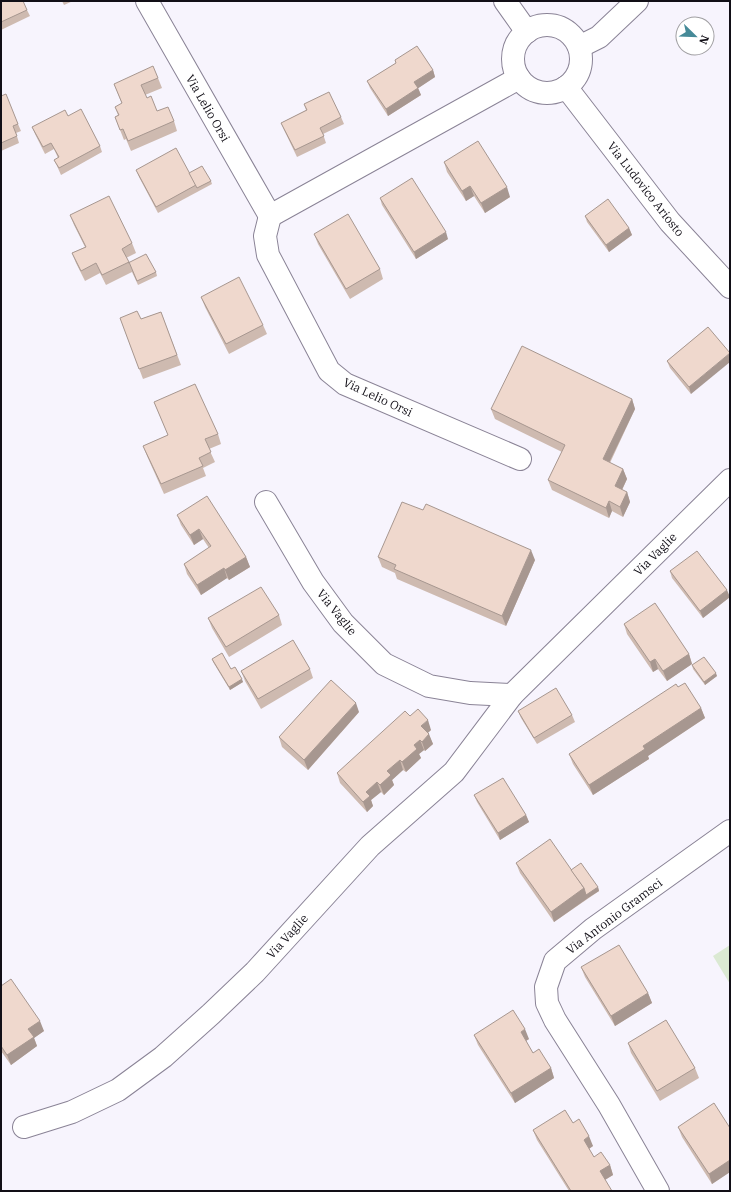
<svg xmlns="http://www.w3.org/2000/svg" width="731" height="1192" font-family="'IBM Plex Serif',serif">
	<rect width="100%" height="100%" fill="#f7f4fd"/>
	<path fill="#dbe9d3" d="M730 945V984L713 956Z"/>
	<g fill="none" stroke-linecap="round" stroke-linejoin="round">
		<defs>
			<g id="minor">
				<path d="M147 1 270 216 519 78"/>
				<path d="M505 1 527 32"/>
				<circle cx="547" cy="59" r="34"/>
				<path d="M579 47 599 37 637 1"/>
				<path d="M566 87 670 222 730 287"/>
				<path d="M270 216 265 236 268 255 329 371 345 384 520 459"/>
				<path d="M266 502 313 582 343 623 384 664 429 686 470 693 512 695"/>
				<path d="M24 1127 72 1112 118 1090 163 1057 211 1014 255 972 370 846 454 772 512 695 730 480"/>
				<path d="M658 1191 609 1105 555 1020 547 1003 546 987 555 961 593 929 730 831"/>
			</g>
		</defs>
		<use href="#minor" stroke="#8a8396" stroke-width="24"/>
		<use href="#minor" stroke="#fff" stroke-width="22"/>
	</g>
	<g fill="#cebab0">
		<path d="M1 1 27 10 30 16 1 30Z"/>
		<path d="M62 1H73L64 5Z"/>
		<path d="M395 60 433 70 435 77 418 88 421 95 388 116 370 88 367 81 396 63Z"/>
		<path d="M158 78 162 88 145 95 147 98 157 111 174 121 177 131 131 151 126 139 124 140 115 117 118 115 115 107 122 104 114 84Z"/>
		<path d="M1 96 18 124 21 131 16 133 19 143 1 151Z"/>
		<path d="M304 104 341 117 344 124 323 134 326 143 297 157 284 130 281 123 306 110Z"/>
		<path d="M68 116 100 146 102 152 61 175 57 166 54 160 58 158 54 149 45 154 35 134 32 127Z"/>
		<path d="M444 162 510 197 485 213 474 196 466 201 447 172Z"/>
		<path d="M136 170 189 173 211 181 212 184 158 213 139 177Z"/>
		<path d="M380 198 448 239 416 259 382 205Z"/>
		<path d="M70 215 132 243 136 253 126 258 129 262 156 272 157 276 138 285 132 272 106 285 100 273 85 281 76 263 72 253 85 247 74 225Z"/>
		<path d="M585 216 629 228 632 235 609 252 587 222Z"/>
		<path d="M314 234 380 269 383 279 350 299 318 244Z"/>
		<path d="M201 297 263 325 267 334 229 354 205 307Z"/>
		<path d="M161 312 181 365 143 379 120 318 141 319Z"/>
		<path d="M708 327 691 394 670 368 667 361Z"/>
		<path d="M632 399 635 409 610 463 623 469 627 479 622 490 627 492 630 502 623 517 612 511 609 518 552 490 548 480 562 452 495 419 491 409Z"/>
		<path d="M154 402 218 434 221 444 209 449 215 462 203 468 206 476 164 494 147 456 143 446 168 435Z"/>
		<path d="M177 515 246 557 250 567 229 580 227 578 201 595 187 574 184 564 209 548 203 539 194 545 181 525Z"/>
		<path d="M378 557 535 560 506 626 397 579 395 573 382 567Z"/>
		<path d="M670 571 730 597 703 618 672 578Z"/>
		<path d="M279 615 282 625 229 657 212 628 208 618Z"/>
		<path d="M624 624 689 654 692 664 667 681 658 669 653 672 627 634Z"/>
		<path d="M212 659 231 669 243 682 230 690 213 662Z"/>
		<path d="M692 665 717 676 705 685 693 669Z"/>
		<path d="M310 669 313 678 261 709 245 681 241 671Z"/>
		<path d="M678 687 701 708 705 718 648 756 649 759 593 795 573 764 569 754Z"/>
		<path d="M518 711 572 715 575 722 537 744 521 718Z"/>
		<path d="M359 712 308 770 282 747 279 737Z"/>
		<path d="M410 716 431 730 428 733 433 744 425 751 424 750 419 754 421 758 406 772 403 770 392 780 394 785 384 795 381 792 371 800 373 806 367 812 340 783 337 773Z"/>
		<path d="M474 795 526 815 529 822 500 840 477 802Z"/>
		<path d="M516 863 571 870 598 887 599 891 554 922 520 873Z"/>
		<path d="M581 967 648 993 652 1003 615 1026 585 977Z"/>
		<path d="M1 986 44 1031 34 1038 37 1046 11 1065 1 1051Z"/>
		<path d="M474 1035 529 1039 526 1041 533 1053 551 1068 554 1078 515 1103 478 1045Z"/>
		<path d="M628 1043 695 1068 699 1078 660 1101 631 1053Z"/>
		<path d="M573 1123 593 1146 589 1149 594 1157 610 1165 613 1175 605 1180 612 1191H569L537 1140 533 1130Z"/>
		<path d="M678 1127 730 1128V1172L712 1184 682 1137Z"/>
	</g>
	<g fill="#a79790">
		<path d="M433 70 435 77 417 89 414 82Z"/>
		<path d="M418 88 421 95 388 116 386 109Z"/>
		<path d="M470 186 474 196 466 201 462 191Z"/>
		<path d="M507 187 510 197 485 213 481 203Z"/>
		<path d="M629 228 632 235 609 252 606 245Z"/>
		<path d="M446 232 448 239 416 259 414 252Z"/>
		<path d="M730 353V362L691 394 689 387Z"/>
		<path d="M632 399 635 409 606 469 603 459Z"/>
		<path d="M623 469 627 479 619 496 615 486Z"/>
		<path d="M627 492 630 502 623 517 620 507Z"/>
		<path d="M609 501 612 511 609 518 606 508Z"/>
		<path d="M199 529 203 539 194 545 190 535Z"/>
		<path d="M531 550 535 560 506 626 502 616Z"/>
		<path d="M246 557 250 567 229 580 225 570Z"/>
		<path d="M224 568 227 578 201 595 197 585Z"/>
		<path d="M727 590 730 597 703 618 700 611Z"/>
		<path d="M689 654 692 664 667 681 663 671Z"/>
		<path d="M655 659 658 669 653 672 650 662Z"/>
		<path d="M716 673 717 676 705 685 704 682Z"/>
		<path d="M242 679 243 682 230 690 229 687Z"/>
		<path d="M356 703 359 712 308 770 304 760Z"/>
		<path d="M701 708 705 718 648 756 649 759 593 795 589 785 643 746Z"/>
		<path d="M428 720 431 730 425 735 421 726Z"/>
		<path d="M429 734 433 744 425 751 422 742Z"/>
		<path d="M420 740 424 750 419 754 421 758 406 772 402 762 414 745Z"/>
		<path d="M400 760 403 770 392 780 394 785 384 795 380 785 387 771Z"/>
		<path d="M377 782 381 792 371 800 373 806 367 812 363 802 366 792Z"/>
		<path d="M526 815 529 822 500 840 498 833Z"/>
		<path d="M598 887 599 891 588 898 586 895Z"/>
		<path d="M584 888 588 898 554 922 551 912Z"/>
		<path d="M648 993 652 1003 615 1026 611 1016Z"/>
		<path d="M40 1021 44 1031 34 1038 37 1046 11 1065 7 1055 28 1029Z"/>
		<path d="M525 1029 529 1039 524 1042 521 1032Z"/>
		<path d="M551 1068 554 1078 515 1103 511 1093Z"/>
		<path d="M589 1136 593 1146 587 1150 584 1140Z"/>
		<path d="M730 1160V1172L712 1184 709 1174Z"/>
		<path d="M610 1165 613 1175 603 1181 600 1171Z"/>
	</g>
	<g fill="#efd8cd" stroke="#a79790">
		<path d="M1 1H23L27 10 1 22Z"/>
		<path d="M417 46 433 70 414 82 418 88 386 109 367 81 396 63 395 60Z"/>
		<path d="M153 66 158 78 141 85 147 98 151 96 157 111 168 107 174 121 128 141 123 129 120 130 115 117 119 115 115 107 122 103 114 84Z"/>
		<path d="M329 92 341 117 320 128 324 136 295 150 281 123 307 110 304 104Z"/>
		<path d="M6 94 18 124 13 126 17 136 1 143V96Z"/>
		<path d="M81 109 100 146 59 168 54 160 59 157 51 143 43 147 32 127 65 110 68 116Z"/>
		<path d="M478 141 507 187 481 203 470 186 462 191 444 162Z"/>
		<path d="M176 148 196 185 156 207 136 170Z"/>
		<path d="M202 166 211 181 197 188 189 173Z"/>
		<path d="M412 178 446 232 414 252 380 198Z"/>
		<path d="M109 196 132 243 122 249 129 262 102 275 96 263 81 271 72 253 86 247 70 215Z"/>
		<path d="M608 199 629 228 606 245 585 216Z"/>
		<path d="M348 214 380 269 346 289 314 234Z"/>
		<path d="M146 254 156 272 137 281 129 262 128 263Z"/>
		<path d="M239 277 263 325 226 344 201 297Z"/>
		<path d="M137 311 141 319 161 312 177 355 139 369 120 318Z"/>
		<path d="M708 327 730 353 689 387 667 361Z"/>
		<path d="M522 346 632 399 603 459 623 469 615 486 627 492 620 507 609 501 606 508 548 480 565 445 491 409Z"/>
		<path d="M195 384 218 434 205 439 211 452 199 458 203 466 161 484 143 446 168 435 154 402Z"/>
		<path d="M207 496 246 557 225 570 224 568 197 585 184 564 211 546 199 529 190 535 177 515Z"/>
		<path d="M402 502 423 510 426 504 531 550 502 616 394 569 396 565 378 557Z"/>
		<path d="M697 551 727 590 700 611 670 571Z"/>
		<path d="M261 587 279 615 226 647 208 618Z"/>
		<path d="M655 603 689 654 663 671 655 659 650 662 624 624Z"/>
		<path d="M293 640 310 669 258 699 241 671Z"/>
		<path d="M222 653 231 669 235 667 242 679 229 687 212 659Z"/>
		<path d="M704 657 716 673 704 682 692 665Z"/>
		<path d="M331 680 356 703 304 760 279 737Z"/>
		<path d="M685 683 701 708 643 746 645 749 589 785 569 754 676 684 678 687Z"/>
		<path d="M556 688 572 715 534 738 518 711Z"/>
		<path d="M418 709 428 720 421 726 429 734 422 742 420 740 414 745 417 749 402 762 400 760 387 771 391 775 380 785 377 782 366 792 370 796 363 802 337 773 405 711 410 716Z"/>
		<path d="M503 778 526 815 498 833 474 795Z"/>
		<path d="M550 839 584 888 551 912 516 863Z"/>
		<path d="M581 863 598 887 586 895 584 888 571 870Z"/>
		<path d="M619 945 648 993 611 1016 581 967Z"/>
		<path d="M11 979 40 1021 28 1029 34 1037 7 1055 1 1046V986Z"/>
		<path d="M513 1010 525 1029 521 1032 533 1053 539 1049 551 1068 511 1093 474 1035Z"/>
		<path d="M666 1020 695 1068 657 1091 628 1043Z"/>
		<path d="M714 1103 730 1128V1160L709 1174 678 1127Z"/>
		<path d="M565 1110 573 1123 579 1119 589 1136 584 1140 594 1157 601 1152 610 1165 600 1171 612 1191H571L533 1130Z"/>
	</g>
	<g text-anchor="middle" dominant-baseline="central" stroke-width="3" stroke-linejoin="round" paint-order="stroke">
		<g font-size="12" fill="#120f17" stroke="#fff">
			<text transform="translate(208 108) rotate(60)">Via Lelio Orsi</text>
			<text transform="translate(646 189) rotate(52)">Via Ludovico Ariosto</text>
			<text transform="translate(378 397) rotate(25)">Via Lelio Orsi</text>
			<text transform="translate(655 554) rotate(-45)">Via Vaglie</text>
			<text transform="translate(337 612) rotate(51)">Via Vaglie</text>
			<text transform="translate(614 916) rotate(-37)">Via Antonio Gramsci</text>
			<text transform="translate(287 936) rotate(-48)">Via Vaglie</text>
		</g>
	</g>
	<rect width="731" height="1192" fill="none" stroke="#120f17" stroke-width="4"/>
	<g transform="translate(695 36) rotate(113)"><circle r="19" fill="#ffffff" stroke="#a09fa2"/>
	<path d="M0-3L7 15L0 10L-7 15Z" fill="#468a98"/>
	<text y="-6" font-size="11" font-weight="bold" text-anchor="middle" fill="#120f17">N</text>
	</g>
</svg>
